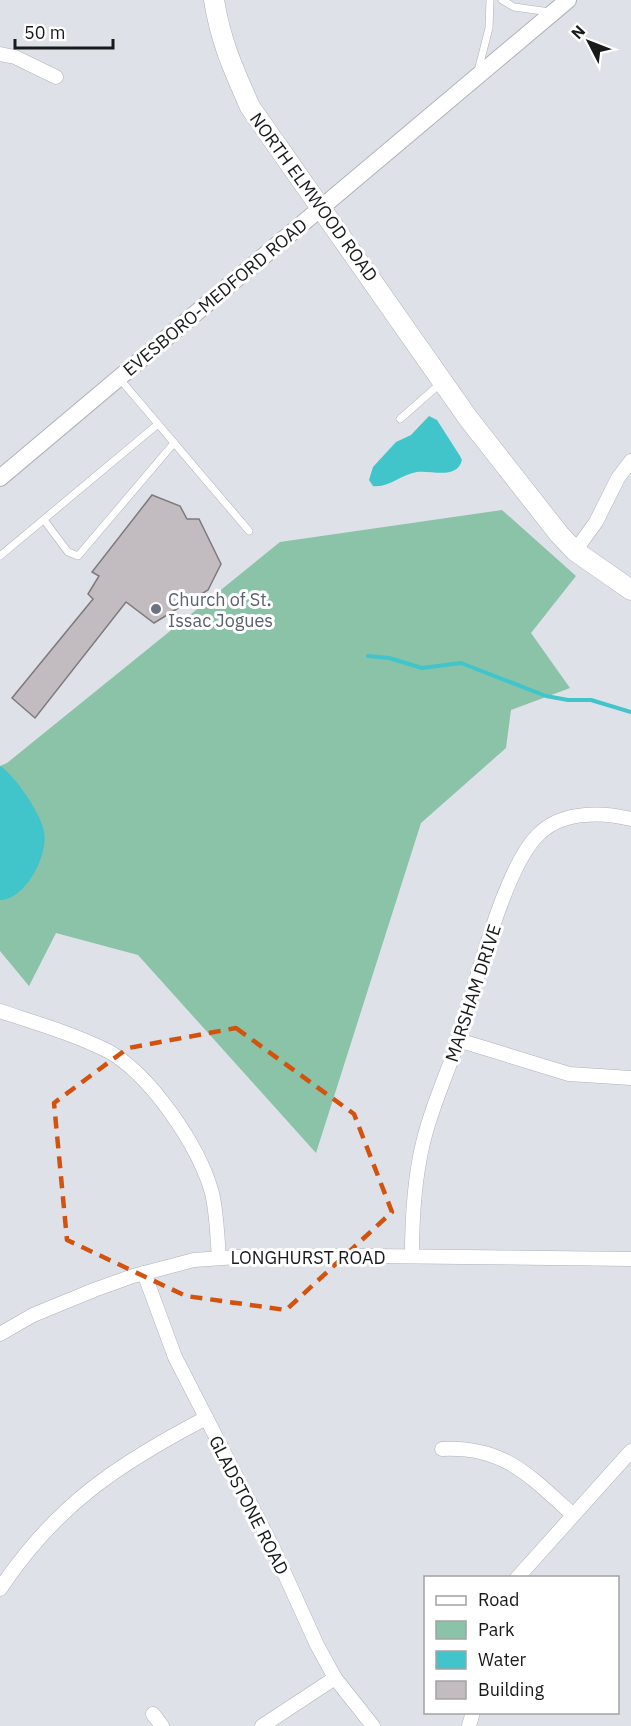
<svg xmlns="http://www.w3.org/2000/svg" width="631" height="1726" font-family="'IBM Plex Sans',sans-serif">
	<rect width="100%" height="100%" fill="#dee1e7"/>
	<path fill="#8ac3a8" d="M502 510 576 576 531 633 570 688 511 710 506 748 421 823 316 1153 138 955 56 933 29 986 0 951V766L7 763 280 542Z"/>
	<g fill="#41c5cb">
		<path d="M429 416 437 420 460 456 462 460C457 480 432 470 417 472 402 474 389 488 373 486L369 480 373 467 396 442 411 435Z"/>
		<path d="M0 766C14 774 41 814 44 831 49 854 26 900 0 900Z"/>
	</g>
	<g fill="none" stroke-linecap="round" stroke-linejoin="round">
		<path stroke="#41c5cb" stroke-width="4" d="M368 656 389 658 422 668 461 663 546 696 568 700H591L631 712"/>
	</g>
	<path fill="#c2bcc1" stroke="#7f7a7e" stroke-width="1.5" d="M152 495 180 506 187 519H199L221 564 208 590 154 623 126 602 35 718 12 698 93 599 88 594 99 576 92 572Z"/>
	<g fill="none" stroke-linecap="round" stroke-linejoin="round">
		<defs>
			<g id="service">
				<path d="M502 0 514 7 550 12"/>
				<path d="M478 71 489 28 490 0"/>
				<path d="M119 378 249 531"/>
				<path d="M400 419 441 383"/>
				<path d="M44 520 68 552 78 556 174 443"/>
				<path d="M0 556 158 424"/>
			</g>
			<g id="minor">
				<path d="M0 54 15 57 56 77"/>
				<path d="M575 551 596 522 618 478 631 461"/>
				<path d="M0 1011C36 1023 74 1034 108 1051 151 1075 199 1146 212 1193 217 1214 217 1236 219 1257"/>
				<path d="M458 1040 569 1074 631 1078"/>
				<path d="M412 1256C412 1218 414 1180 423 1143 431 1108 446 1077 457 1044 474 993 503 866 540 833 563 811 602 812 631 819"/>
				<path d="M144 1273 175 1357 273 1548 317 1645 335 1678 373 1726"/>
				<path d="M0 1334 33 1315 94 1290 133 1276 194 1260 237 1257 370 1256 631 1259"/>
				<path d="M442 1449C504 1446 530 1476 572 1514"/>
				<path d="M517 1578 631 1451"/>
				<path d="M0 1589C56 1505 118 1464 206 1418"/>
				<path d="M153 1714 162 1726"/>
				<path d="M262 1726 335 1678"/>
				<path d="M469 1726 473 1712"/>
			</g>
			<path id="tertiary" d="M0 478 568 0"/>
			<path id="secondary" d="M214 0C221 43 233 68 250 107L468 418 559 534 575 551 631 590"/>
		</defs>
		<use href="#service" stroke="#afb2b8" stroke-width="8"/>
		<use href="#minor" stroke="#afb2b8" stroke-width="15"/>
		<use href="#tertiary" stroke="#afb2b8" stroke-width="18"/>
		<use href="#secondary" stroke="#afb2b8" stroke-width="21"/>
		<use href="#service" stroke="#fff" stroke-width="7"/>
		<use href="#minor" stroke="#fff" stroke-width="14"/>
		<use href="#tertiary" stroke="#fff" stroke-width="16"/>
		<use href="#secondary" stroke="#fff" stroke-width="20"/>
	</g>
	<path fill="none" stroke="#d3530e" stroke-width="4.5" stroke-dasharray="12 8" stroke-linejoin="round" d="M236 1028 354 1114 392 1212 286 1310 186 1296 67 1240 54 1103 128 1048Z"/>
	<circle fill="#6b7280" stroke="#fff" stroke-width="2" cx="156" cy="609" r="6"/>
	<g text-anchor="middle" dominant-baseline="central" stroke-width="6" stroke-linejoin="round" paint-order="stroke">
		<g font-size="18" fill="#191a1c" stroke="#fff">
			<text transform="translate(314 197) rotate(54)">NORTH ELMWOOD ROAD</text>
			<text transform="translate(215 297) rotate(-40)">EVESBORO-MEDFORD ROAD</text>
			<text transform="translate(473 993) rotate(-72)">MARSHAM DRIVE</text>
			<text x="308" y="1257">LONGHURST ROAD</text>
			<text transform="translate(249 1505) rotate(63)">GLADSTONE ROAD</text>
		</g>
		<g font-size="18" fill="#5b616d" stroke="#fff" text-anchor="start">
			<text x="168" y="599">Church of St.<tspan x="168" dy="21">Issac Jogues</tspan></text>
		</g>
	</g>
	<rect x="424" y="1576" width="195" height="138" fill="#ffffff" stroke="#a3a3a4" stroke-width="1.5"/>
	<rect x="436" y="1596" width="30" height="9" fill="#ffffff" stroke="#a3a3a4" stroke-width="1.5"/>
	<text x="478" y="1606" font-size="18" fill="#191a1c">Road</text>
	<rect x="436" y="1621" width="30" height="18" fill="#8ac3a8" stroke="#a3a3a4" stroke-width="1.5"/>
	<text x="478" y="1636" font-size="18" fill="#191a1c">Park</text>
	<rect x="436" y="1651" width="30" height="18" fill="#41c5cb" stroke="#a3a3a4" stroke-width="1.5"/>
	<text x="478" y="1666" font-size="18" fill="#191a1c">Water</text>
	<rect x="436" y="1681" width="30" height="18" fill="#c2bcc1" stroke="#a3a3a4" stroke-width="1.5"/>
	<text x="478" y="1696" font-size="18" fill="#191a1c">Building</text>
	<g transform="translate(589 42) rotate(312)" stroke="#ffffff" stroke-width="4.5" paint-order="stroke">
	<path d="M0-4.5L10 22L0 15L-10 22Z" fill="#191a1c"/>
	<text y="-9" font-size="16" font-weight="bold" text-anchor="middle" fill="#191a1c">N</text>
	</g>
	<path d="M15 39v9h98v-9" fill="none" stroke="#191a1c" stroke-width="3"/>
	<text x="24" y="39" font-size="18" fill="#191a1c" stroke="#ffffff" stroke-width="4.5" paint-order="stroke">50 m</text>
</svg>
